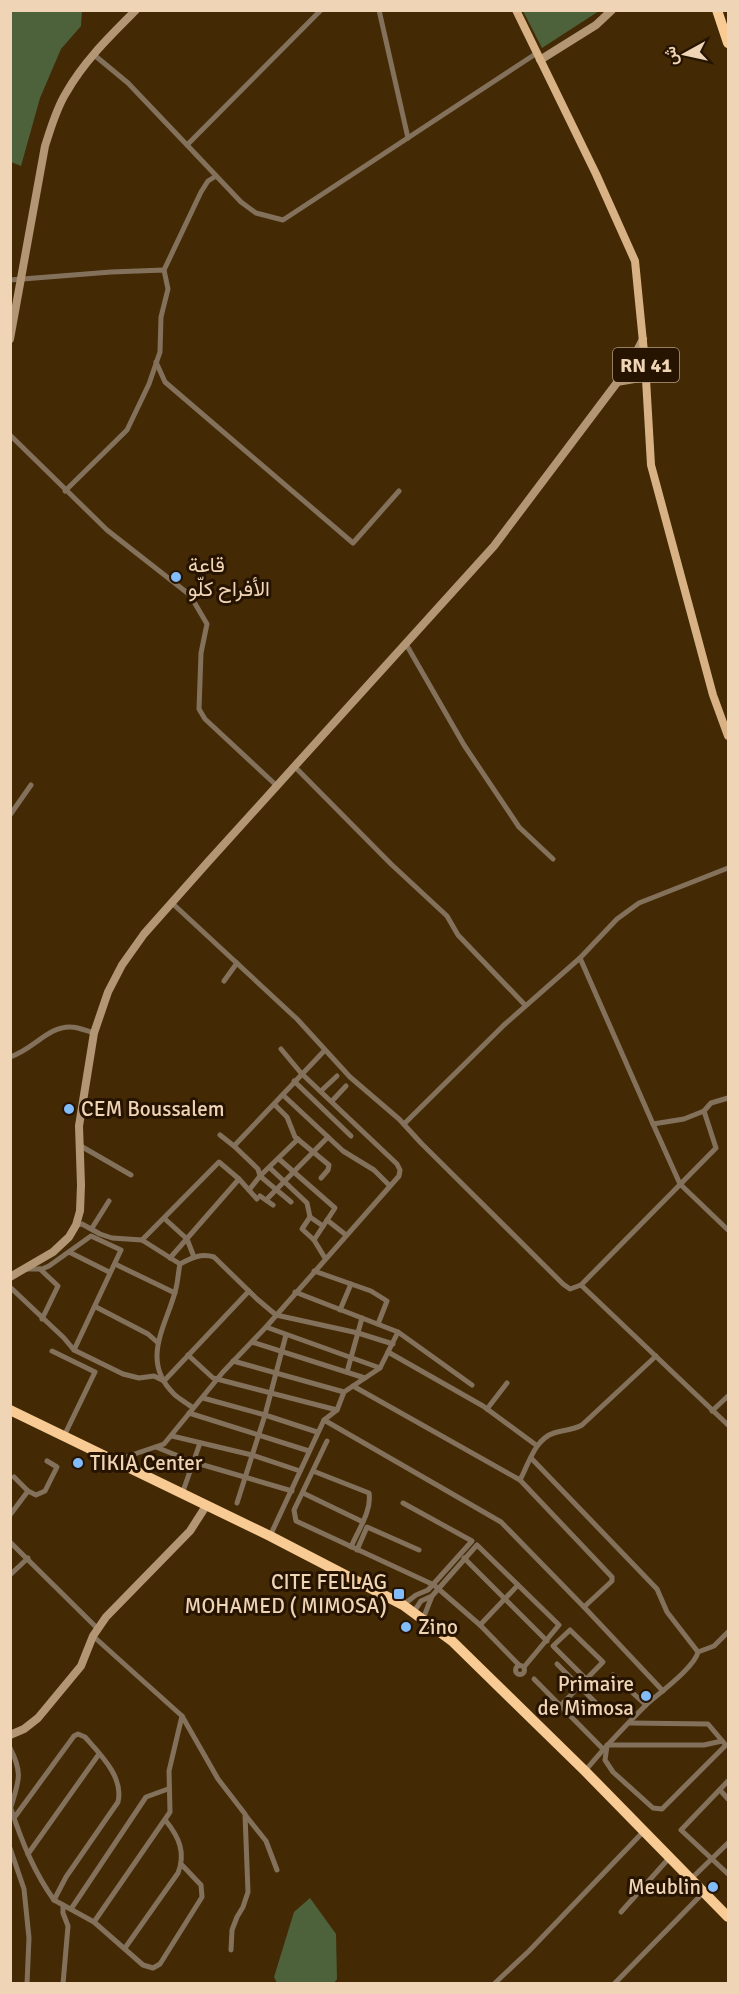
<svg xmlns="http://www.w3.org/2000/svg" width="739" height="1994" font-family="Signika,Vazirmatn,sans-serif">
	<rect width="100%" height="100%" fill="#432a05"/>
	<g fill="#4d613b">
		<path d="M11 10 82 11 81 26 61 49 40 98 21 166 11 162Z"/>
		<path d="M523 11H599L542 48Z"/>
		<path d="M310 1898 336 1934 337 1979 334 1983H277L274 1977 294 1912Z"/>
	</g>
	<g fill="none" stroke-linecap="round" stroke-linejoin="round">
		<g stroke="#84715c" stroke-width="5">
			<path d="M379 10 408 138"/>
			<path d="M93 54 128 83 187 145 321 10"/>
			<path d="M187 145 241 202 256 213 283 220 537 53"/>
			<path d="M164 270 201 192 208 181 216 176"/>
			<path d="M10 280 111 272 164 270 168 289 161 317 160 352 149 384 127 430 65 491"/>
			<path d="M156 362 165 382 353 543 399 491"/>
			<path d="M10 435 107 530 190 595 207 624 201 653 199 709 205 719 277 786"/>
			<path d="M406 644 464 745 519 827 553 859"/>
			<path d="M295 767 391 864 447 916 458 935 525 1005"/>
			<path d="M10 815 31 785"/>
			<path d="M172 903 297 1019 350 1077 399 1119 421 1143 563 1284 570 1289 581 1285 728 1425"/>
			<path d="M580 958 653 1124 684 1119 704 1111 711 1103 728 1098"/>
			<path d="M224 981 237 963"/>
			<path d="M10 1057C33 1050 48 1026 71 1027 78 1027 87 1031 94 1033"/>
			<path d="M294 1081 351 1136"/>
			<path d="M321 1091 337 1076"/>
			<path d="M283 1095 343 1151 374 1170 390 1186"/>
			<path d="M332 1101 346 1086"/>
			<path d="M274 1104 287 1117 295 1137 329 1165 328 1170 321 1178"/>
			<path d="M404 1124 504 1025 580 958 617 919 639 903 728 868"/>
			<path d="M653 1124 680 1184 728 1230"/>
			<path d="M220 1135 234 1146 258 1169 260 1176 291 1202"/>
			<path d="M79 1145 131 1175"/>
			<path d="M234 1146 325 1050"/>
			<path d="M279 1159 335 1208 314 1240"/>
			<path d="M270 1168 307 1203 310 1217 323 1226"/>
			<path d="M249 1190 260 1176 298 1139"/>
			<path d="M260 1196 273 1205"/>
			<path d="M266 1200 328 1137"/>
			<path d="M310 1217 302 1229 314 1240 325 1258"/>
			<path d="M165 1219 187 1239 194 1257"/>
			<path d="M327 1220 346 1235"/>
			<path d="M76 1225 82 1224 100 1234 112 1238 142 1240 180 1264"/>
			<path d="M92 1228 109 1201"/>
			<path d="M142 1240 219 1162 239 1179"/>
			<path d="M69 1252 109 1272"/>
			<path d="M170 1258 239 1179 257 1199"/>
			<path d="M115 1264 175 1293"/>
			<path d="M25 1269H42L49 1266 91 1236 121 1250 74 1350"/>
			<path d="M40 1269 58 1286 42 1319"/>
			<path d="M314 1271 371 1291 387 1301 378 1324"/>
			<path d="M581 1285 716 1148 704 1111"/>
			<path d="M10 1287 64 1338 74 1350 123 1374 139 1378 154 1376 164 1381 249 1291"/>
			<path d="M295 1292 398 1332"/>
			<path d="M96 1307 148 1334 157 1342"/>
			<path d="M340 1310 351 1284"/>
			<path d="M266 1327 380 1368"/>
			<path d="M252 1342 365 1378"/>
			<path d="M52 1351 95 1372 64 1436"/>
			<path d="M388 1352 483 1406 536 1445"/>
			<path d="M188 1355 213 1378 337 1410"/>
			<path d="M233 1361 344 1392"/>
			<path d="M347 1372 362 1318"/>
			<path d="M353 1386 520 1480 612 1577V1581L584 1607"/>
			<path d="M203 1398 265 1415 317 1432"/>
			<path d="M193 1408C187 1403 179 1399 174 1394 140 1361 166 1326 175 1292 178 1283 178 1273 180 1264 191 1258 201 1253 214 1257L257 1299 276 1315 358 1333 393 1344"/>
			<path d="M487 1409 507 1383"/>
			<path d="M712 1411 728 1396"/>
			<path d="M189 1413 309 1451"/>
			<path d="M324 1420 501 1522 584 1607 663 1691"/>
			<path d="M172 1436 252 1455 300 1471"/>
			<path d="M327 1441 294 1510 296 1521 434 1585 480 1625 519 1665"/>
			<path d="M156 1447 193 1462 292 1491"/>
			<path d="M531 1458 657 1589 667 1612 698 1652C695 1667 658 1694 646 1705 625 1726 604 1748 585 1771"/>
			<path d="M117 1460 164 1444 223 1372 266 1327 399 1176 400 1170 397 1164 301 1073 281 1049"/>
			<path d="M313 1471 369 1493C372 1511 358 1530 351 1547"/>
			<path d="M14 1477 28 1491 36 1495 45 1491 57 1467 47 1461"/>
			<path d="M520 1480C529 1463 535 1439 554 1433 564 1430 573 1430 582 1425L656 1356"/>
			<path d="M303 1493 363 1522"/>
			<path d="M182 1494 200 1443"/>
			<path d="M237 1503 265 1415 286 1335"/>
			<path d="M403 1503 472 1541 428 1590 416 1595 403 1605"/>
			<path d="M10 1515 28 1491"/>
			<path d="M270 1536 324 1420 337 1410 344 1392 380 1368 398 1332 472 1385"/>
			<path d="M10 1542 98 1629"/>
			<path d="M357 1550 367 1527 419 1550"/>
			<path d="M464 1558 547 1641"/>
			<path d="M10 1575 28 1558"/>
			<path d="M413 1613 421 1601 432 1596"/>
			<path d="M423 1619 432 1596 477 1545 559 1625 524 1667"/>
			<path d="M480 1625 518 1585"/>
			<path d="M93 1636 182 1716 218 1779 245 1814 248 1892 243 1907 237 1917 232 1930 231 1950"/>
			<path d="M698 1652 714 1646 728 1632"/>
			<path d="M557 1664 606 1713"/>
			<circle cx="520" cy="1670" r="4.5"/>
			<path d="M613 1675 646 1705"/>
			<path d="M534 1679 603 1749"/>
			<path d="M560 1706 603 1662 570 1630 553 1646 586 1679"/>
			<path d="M630 1723 708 1724 724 1743"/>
			<path d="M607 1745H704L722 1741"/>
			<path d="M607 1746 605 1760 613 1772 653 1808 662 1809 726 1745"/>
			<path d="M10 1748C24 1775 18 1782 10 1810"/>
			<path d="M728 1781 681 1830 728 1874"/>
			<path d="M720 1790 728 1799"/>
			<path d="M11 1809C22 1842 34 1872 54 1900L66 1877 118 1802C124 1777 100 1754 85 1737L78 1734 74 1736 14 1818"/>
			<path d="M246 1816 266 1841 277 1870"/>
			<path d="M10 1848 24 1889 29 1938 27 1984"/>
			<path d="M28 1854 99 1754"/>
			<path d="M691 1879 728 1843"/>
			<path d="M54 1900 94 1922 143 1965 153 1968 160 1964 202 1897 201 1885 181 1864"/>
			<path d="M63 1905V1913L68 1926 63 1984"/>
			<path d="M71 1909 146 1797 168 1789"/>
			<path d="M621 1912 670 1857"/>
			<path d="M94 1922 170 1812 169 1771 182 1716"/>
			<path d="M125 1948 178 1873C186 1853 179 1837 166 1821"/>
			<path d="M494 1984 529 1951 644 1831"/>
			<path d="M614 1984 704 1892"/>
		</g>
		<g stroke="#b39673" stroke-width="8">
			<path d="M540 60 596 25 612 10"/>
			<path d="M10 339 45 146C51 128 56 109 66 93 84 61 110 36 136 10"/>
			<path d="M617 382 646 377"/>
			<path d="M10 1277 53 1252 69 1237 76 1225 80 1211 81 1185 79 1126 94 1033 108 992 122 965 144 934 207 863 494 546 628 368 643 339"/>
			<path d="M10 1735 24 1729 38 1718 81 1666 93 1636 106 1617 190 1531 206 1506"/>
		</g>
		<path stroke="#d8b284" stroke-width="8" d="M516 10 596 174 635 261 645 362 651 465 713 695 728 736"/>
		<g stroke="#f9cb94" stroke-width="10">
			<path d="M717 10 728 43"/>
			<path d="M10 1410 270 1536 403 1605 452 1641 585 1771 728 1917"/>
		</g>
	</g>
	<g fill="#82bcfa" stroke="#261300" stroke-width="2">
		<circle cx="176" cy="577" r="6"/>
		<circle cx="69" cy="1109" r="6"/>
		<circle cx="78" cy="1463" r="6"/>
		<rect x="393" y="1588" width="12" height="12" rx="3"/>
		<circle cx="406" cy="1627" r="6"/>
		<circle cx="646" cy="1696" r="6"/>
		<circle cx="713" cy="1887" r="6"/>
	</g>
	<g text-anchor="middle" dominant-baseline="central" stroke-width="6" stroke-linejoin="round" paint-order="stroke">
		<rect fill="#261300" stroke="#b39a7f" stroke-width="1.5" x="613" y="348" width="66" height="34" rx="4.5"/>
		<g font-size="20" font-weight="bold" fill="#efd4b5">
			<text x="646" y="365">RN 41</text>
		</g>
		<g font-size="21" fill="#efd4b5" stroke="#261300" text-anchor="start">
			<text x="188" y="565">قاعة<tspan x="188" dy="24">الأفراح كلّو</tspan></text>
			<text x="81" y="1109">CEM Boussalem</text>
			<text x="90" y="1463">TIKIA Center</text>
			<text x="387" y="1582" text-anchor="end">CITE FELLAG<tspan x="387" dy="24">MOHAMED ( MIMOSA)</tspan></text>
			<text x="418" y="1627">Zino</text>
			<text x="634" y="1684" text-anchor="end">Primaire<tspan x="634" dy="24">de Mimosa</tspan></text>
			<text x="701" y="1887" text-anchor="end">Meublin</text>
		</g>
	</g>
	<rect width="739" height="1994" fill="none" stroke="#efd4b5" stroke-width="24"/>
	<g transform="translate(685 54) rotate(262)" stroke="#261300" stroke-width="4.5" paint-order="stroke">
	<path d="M0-4.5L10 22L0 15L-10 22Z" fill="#efd4b5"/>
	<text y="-9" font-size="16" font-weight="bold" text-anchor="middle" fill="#efd4b5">ش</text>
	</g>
</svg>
